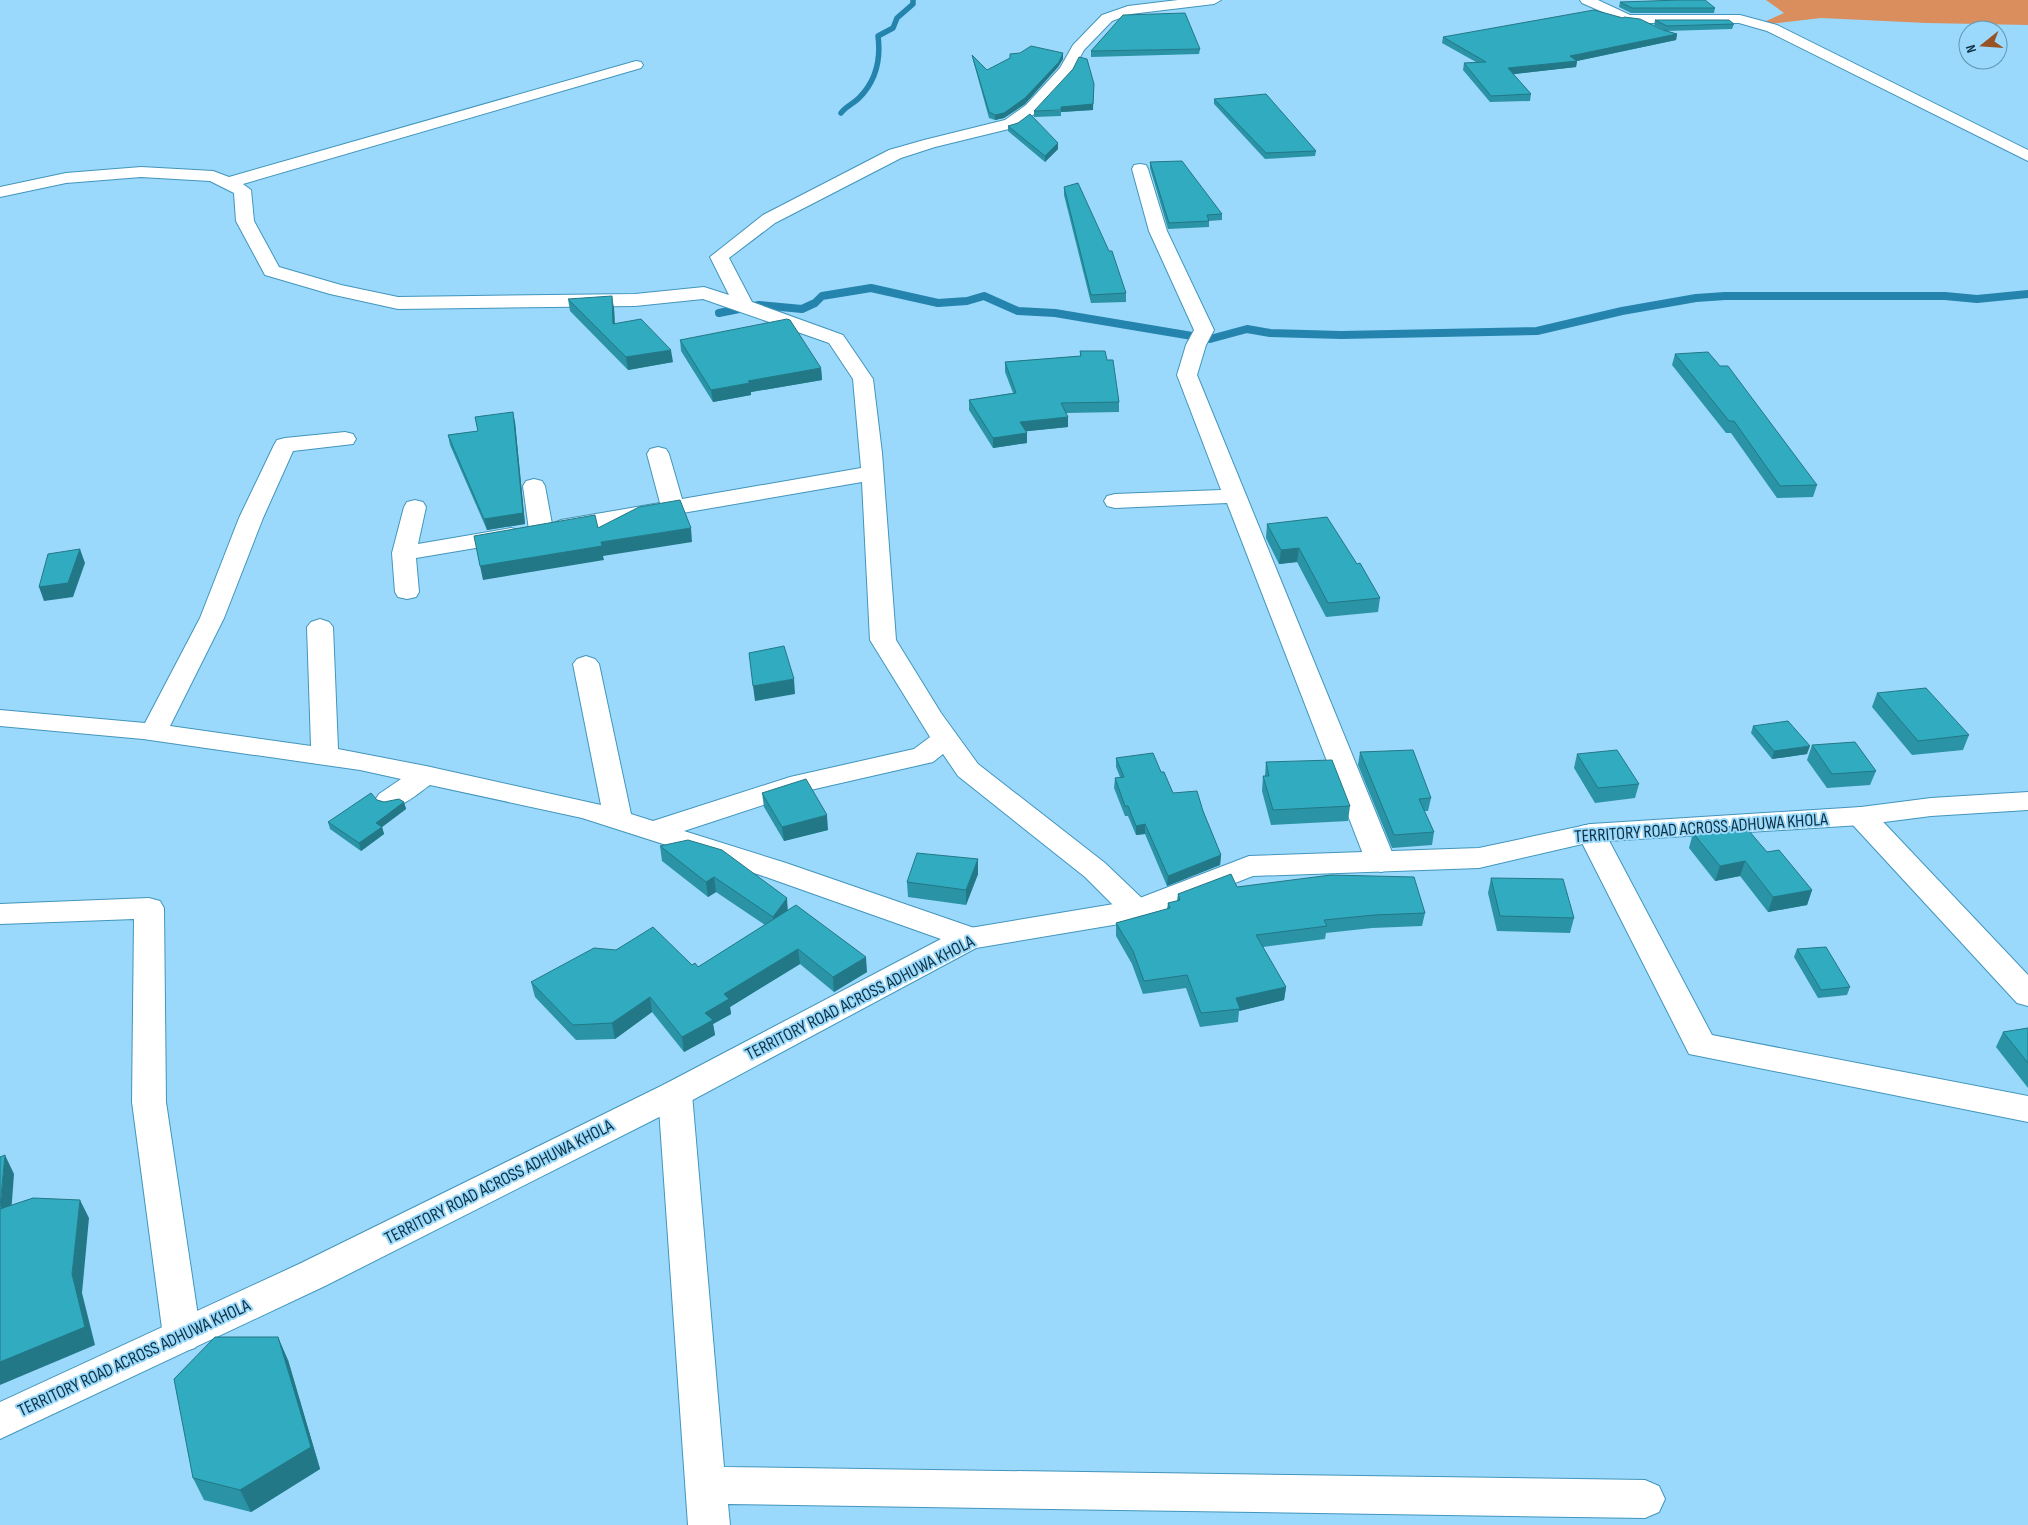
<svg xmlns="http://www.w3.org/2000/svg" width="2028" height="1525" font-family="'Sofia Sans Condensed',sans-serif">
	<rect width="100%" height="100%" fill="#9ad9fb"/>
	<path fill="#db8e5d" d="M1766 0H2028V25L1927 23 1821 18 1769 24 1764 22 1784 13Z"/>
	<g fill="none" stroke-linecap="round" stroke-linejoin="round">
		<path stroke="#2484ae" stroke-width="5.5" d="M841 113C846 106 853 104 859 98 876 81 881 59 878 36L893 28 897 18 913 4V0"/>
		<path stroke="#2484ae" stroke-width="8" d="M719 313 759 305 802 309 815 303 822 296 871 288 938 303 967 301 984 296 1018 311 1055 313 1210 339 1247 329 1270 333 1341 335 1537 331 1622 311 1696 298 1725 296H1945L1977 299 2028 294"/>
		<defs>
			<g id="street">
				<path d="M1178 0H1221L1214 4 1131 14 1112 21 1084 50 1071 73 1038 111 1017 127 935 147 901 158 775 223 729 258 752 302 843 335 873 379 882 453 896 640 941 713 978 764 1105 863 1148 904 1152 911 1148 918 1137 921 1126 918 1085 877 958 776 943 754 933 762 806 791 684 831 786 863 980 930 984 938 980 946 969 949 766 877 582 818 430 785C414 796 399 812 379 806L375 800 379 794 401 779 360 770 143 739 0 726V710L145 723 200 618 239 518 274 445 277 440 285 438 345 432 353 434 356 439 353 444 293 451 263 518 224 618 170 726 311 746 307 627 311 622 320 619 329 622 333 627 338 749 426 766 601 805 573 664 577 659 586 656 595 659 599 664 631 814 653 821 790 777 914 749 930 737 870 640 862 482 561 534 552 531 549 535 541 537 533 535 529 530 523 486 526 481 534 479 542 481 545 486 552 524 561 520 660 503 647 454 650 449 658 447 666 449 669 454 682 499 861 468 853 379 829 343 703 299 635 306 398 309 330 294 265 275 236 221 234 193 210 181 141 177 66 183 0 197V187L66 173 141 167 213 171 229 177 636 61 641 62 643 65 641 68 243 184 251 190 254 221 279 267 341 285 398 297 635 294 704 287 729 295 710 257 763 215 889 150 924 140 1005 120 1026 105 1060 68 1073 45 1102 15 1128 6Z"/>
				<path d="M1580 0H1598L1630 15H1740L1777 25 2028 150V161L1767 31 1739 23H1628L1582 3Z"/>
				<path d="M1140 164 1146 165 1148 169 1167 231 1214 330 1206 345 1197 375 1396 862 1391 869 1381 872 1371 869 1366 862 1227 503 1115 508 1107 506 1104 501 1107 496 1115 494 1221 490 1177 375 1186 345 1194 330 1149 231 1132 169 1134 165Z"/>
				<path d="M415 500 423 502 426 507 418 544 511 528 519 530 523 535 519 540 511 542 416 558 419 592 416 597 407 599 398 597 395 592 392 553 404 507 407 502Z"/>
				<path d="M1861 807 1871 809 2028 975V1006L2017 1003 1851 823 1847 816 1851 809Z"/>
				<path d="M1591 824 1601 826 1605 833 1712 1035 2028 1096V1122L1689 1054 1577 833 1581 826Z"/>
				<path d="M149 898 160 901 164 908 166 1102 201 1336 195 1348 182 1352 169 1348 163 1336 132 1102 134 919 0 924V904Z"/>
				<path d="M675 1081 687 1085 692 1094 724 1467 1645 1480 1659 1486 1665 1499 1659 1512 1645 1518 728 1504 730 1525H688L658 1094 663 1085Z"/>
			</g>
			<path id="secondary" d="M2028 792V810L1931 816 1861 825 1591 842 1479 868 1253 876 1137 921 976 948 687 1103 325 1286 0 1439V1402L299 1264 663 1085 958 930 1132 901 1249 856 1479 848 1591 824 1861 807 1931 798Z"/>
		</defs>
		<use href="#street" stroke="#4295bc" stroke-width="2"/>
		<use href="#secondary" stroke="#4295bc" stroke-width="2"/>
		<use href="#street" fill="#fff" fill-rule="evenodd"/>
		<use href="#secondary" fill="#fff" fill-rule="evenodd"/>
	</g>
	<g fill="#2a93a5">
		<path d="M1620 2 1715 8 1714 13H1631L1619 7Z"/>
		<path d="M1655 20 1734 24 1732 29 1666 31 1677 34 1676 40 1577 61 1576 67 1513 74 1531 94 1530 101 1490 102 1463 70 1464 63 1476 62 1442 43 1443 37 1663 30 1666 31 1654 25Z"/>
		<path d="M1200 49 1199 54 1091 57V51Z"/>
		<path d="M1063 53V59L1058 67 1025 104 1004 118 995 120 989 118 973 60 972 55 987 70Z"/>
		<path d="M1214 99 1316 151 1315 156 1265 159 1214 104Z"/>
		<path d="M1093 110 1061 112V116L1034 117V111Z"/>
		<path d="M1008 126 1058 143V149L1045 162 1008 131Z"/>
		<path d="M1150 162 1222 214V220L1209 221V227L1168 229 1150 168Z"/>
		<path d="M1064 187 1126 293V302L1091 303 1064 195Z"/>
		<path d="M568 299 614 308 615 324 673 362 628 370 570 311Z"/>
		<path d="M680 340 821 368 822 380 751 392V395L713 402 681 351Z"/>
		<path d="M1080 351 1107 360 1119 402V412L1066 413 1068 427 1026 431 1027 433V443L993 448 969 410V400L1013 393 1005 372V362L1080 356Z"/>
		<path d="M1675 354 1817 485 1813 497 1777 498 1731 433H1726L1672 365Z"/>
		<path d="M475 417 515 422 525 524 487 530 450 445 448 435 478 431Z"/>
		<path d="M1267 524 1357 564 1380 598 1378 612 1326 617 1297 562 1279 564 1266 538Z"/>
		<path d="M1877 693 1969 735 1963 750 1912 755 1872 707Z"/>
		<path d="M1753 726 1807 754 1772 759 1751 733Z"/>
		<path d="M1812 745 1876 771 1870 785 1827 788 1807 760Z"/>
		<path d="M1360 752 1431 798 1428 811H1424L1434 832 1432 845 1392 848 1358 765Z"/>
		<path d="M1577 754 1639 784 1635 798 1595 803 1574 768Z"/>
		<path d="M1116 758 1161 772 1173 793 1203 811 1221 855 1220 865 1167 886 1145 834 1136 835 1128 816H1125L1114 788 1115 778 1120 777 1116 767Z"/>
		<path d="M1266 762 1350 806 1348 821 1271 825 1262 791 1263 776H1265Z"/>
		<path d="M762 793 828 830 784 841 764 807Z"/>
		<path d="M377 800 384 802H404L406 809 382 827 384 834 361 851 330 829 328 822Z"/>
		<path d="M1693 833 1767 852 1812 890 1807 905 1768 912 1740 876 1715 881 1689 848Z"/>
		<path d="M660 846 788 910 867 972 834 992 800 964 730 1007 731 1014 713 1024 715 1035 684 1052 652 1012 615 1039 576 1040 535 997 531 982 692 965 698 967 765 925 716 892 708 897 662 861Z"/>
		<path d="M978 859V874L966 905 908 897 907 882Z"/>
		<path d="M1491 878 1574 918 1570 933 1497 931 1488 893Z"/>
		<path d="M1237 887 1425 913 1422 926 1372 928 1326 933 1325 939 1263 947 1286 987 1284 1000 1239 1011 1238 1022 1200 1027 1186 988 1143 994 1132 964 1116 936V923L1167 909 1168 903 1177 901 1178 894Z"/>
		<path d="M1797 949 1850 987 1847 995 1818 998 1794 957Z"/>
		<path d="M2028 1028V1088L1996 1047 2003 1032Z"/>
		<path d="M288 1360 320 1469 251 1512 204 1500 193 1478Z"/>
	</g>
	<g fill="#227886">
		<path d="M1677 34 1676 40 1572 62 1577 61 1576 67 1507 75 1508 68Z"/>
		<path d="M1063 53V59L1058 67 1025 104 1004 118 995 120V115Z"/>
		<path d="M1094 84 1093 110 1061 112V107Z"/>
		<path d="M1058 143V149L1045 162V156Z"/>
		<path d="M612 296 614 308 615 336 613 324Z"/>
		<path d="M671 350 673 362 628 370 626 357Z"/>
		<path d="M821 368 822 380 751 392V395L713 402 711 390 748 381Z"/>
		<path d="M513 412 515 422 525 524 487 530 484 519Z"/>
		<path d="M1068 417V427L1020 432V422Z"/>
		<path d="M1027 433V443L993 448V438Z"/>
		<path d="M691 528 692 542 603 556 604 560 483 580 480 566 601 542Z"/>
		<path d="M1299 548 1297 562 1279 564 1281 550Z"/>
		<path d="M80 549 85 563 73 597 44 601 39 587Z"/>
		<path d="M794 679 795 694 755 701 753 686Z"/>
		<path d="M1810 746 1807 754 1772 759 1774 751Z"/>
		<path d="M404 802 406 809 382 827 384 834 361 851 359 843 376 823Z"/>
		<path d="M827 815 828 830 784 841 782 827Z"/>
		<path d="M1145 824V834L1136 835V826Z"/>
		<path d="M1221 855 1220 865 1167 886 1168 876Z"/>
		<path d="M978 859V874L966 905V890Z"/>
		<path d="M1745 861 1740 876 1715 881 1720 866Z"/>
		<path d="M714 877 716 892 708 897 706 882Z"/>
		<path d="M1812 890 1807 905 1768 912 1773 897Z"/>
		<path d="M787 898 788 913 775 932 773 917Z"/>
		<path d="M798 949 800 964 730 1007 731 1014 713 1024 715 1035 684 1052 682 1037 705 1013 724 994Z"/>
		<path d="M866 957 867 972 834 992 833 977Z"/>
		<path d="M1286 987 1284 1000 1239 1011 1240 1009 1236 998Z"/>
		<path d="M650 997 652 1012 615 1039 612 1023Z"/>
		<path d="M5 1155 14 1174 10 1228 0 1210Z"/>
		<path d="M80 1200 89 1218 82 1293 95 1345 0 1385V1362L72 1274Z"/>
		<path d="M278 1337 288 1360 320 1469 251 1512 240 1490Z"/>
	</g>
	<g fill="#31abc0" stroke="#227886">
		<path d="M1680 0H1705L1715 8H1632L1620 2Z"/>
		<path d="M1594 10 1623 18 1624 17 1640 19 1663 30 1677 34 1570 56 1577 61 1508 68 1531 94 1491 96 1464 63 1486 62 1443 37Z"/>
		<path d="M1185 13 1200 49 1091 51 1123 15Z"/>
		<path d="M1655 20H1729L1734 24 1667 26Z"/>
		<path d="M1031 46 1063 53 1059 62 1025 98 1004 113 995 115 989 112 972 55 987 70 1010 58V54L1020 53Z"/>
		<path d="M1079 57 1087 59 1094 84 1093 104 1061 107V110L1034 111 1073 69Z"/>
		<path d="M1266 94 1316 151 1266 153 1214 99Z"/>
		<path d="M1030 114 1058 143 1045 156 1008 126 1018 123Z"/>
		<path d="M1182 161 1222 214 1207 215 1209 221 1169 223 1150 162Z"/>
		<path d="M1078 183 1109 251H1112L1126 293 1091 295 1064 187Z"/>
		<path d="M612 296 613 324 641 319 671 350 626 357 568 299Z"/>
		<path d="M787 319 790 320 821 368 748 381 750 383 711 390 680 340Z"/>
		<path d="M1080 351H1105L1107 360H1113L1119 402 1061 403 1068 417 1020 422 1027 433 993 438 969 400 1016 393 1005 362 1081 356Z"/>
		<path d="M1708 352 1720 366H1728L1817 485 1780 486 1734 421H1729L1675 354Z"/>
		<path d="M513 412 523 513 484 519 448 435 478 431 475 417Z"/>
		<path d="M680 500 691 528 601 542 602 546 480 566 474 536 595 515 598 528 639 507Z"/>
		<path d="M1327 517 1357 564 1360 563 1380 598 1328 603 1299 548 1281 550 1267 524Z"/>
		<path d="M80 549 68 583 39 587 48 554Z"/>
		<path d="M784 646 794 679 753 686 749 653Z"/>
		<path d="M1926 688 1969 735 1918 741 1877 693Z"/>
		<path d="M1788 721 1810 746 1774 751 1753 726Z"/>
		<path d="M1855 742 1876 771 1832 774 1812 745Z"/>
		<path d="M1413 750 1431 798 1419 799 1434 832 1394 835 1360 752Z"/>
		<path d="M1617 750 1639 784 1598 788 1577 754Z"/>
		<path d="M1153 753 1161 772H1164L1173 793 1197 791 1203 811 1221 855 1168 876 1145 824 1136 826 1128 806H1125L1115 778 1124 777 1116 758Z"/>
		<path d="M1332 760 1350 806 1273 810 1263 776H1269L1266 762Z"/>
		<path d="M806 779 827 815 782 827 762 793Z"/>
		<path d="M371 793 377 800 384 802 399 799 404 802 376 823 382 827 359 843 328 822Z"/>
		<path d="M1743 824 1767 852 1779 850 1812 890 1773 897 1745 861 1720 866 1693 833Z"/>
		<path d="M688 840 722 850 787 898 773 917 714 877 706 882 660 846Z"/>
		<path d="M917 853 978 859 966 890 907 882Z"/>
		<path d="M1231 874 1237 887 1331 875 1414 877 1425 913 1374 915 1324 920 1327 926 1256 935 1286 987 1236 998 1240 1009 1201 1013 1187 975 1144 981 1133 951 1116 923 1170 908 1168 903 1180 900 1178 894Z"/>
		<path d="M1491 878 1563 879 1574 918 1500 916Z"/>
		<path d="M796 905 866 957 833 977 798 949 724 994 729 999 705 1013 713 1020 682 1037 650 997 612 1023 573 1025 531 982 594 948 616 950 653 927 692 965 695 963 698 967Z"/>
		<path d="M1826 947 1850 987 1821 990 1797 949Z"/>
		<path d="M2028 1028V1063L2003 1032Z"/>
		<path d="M5 1155 0 1207V1157Z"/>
		<path d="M33 1198 80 1200 72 1274 85 1327 0 1362V1209Z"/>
		<path d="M215 1337H278L311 1447 240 1490 193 1478 174 1379Z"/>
	</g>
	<g text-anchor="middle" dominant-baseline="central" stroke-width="4" stroke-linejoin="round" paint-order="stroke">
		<g font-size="18" fill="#0e3142" stroke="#9ad9fb">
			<text transform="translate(1701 828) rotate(-4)">TERRITORY ROAD ACROSS ADHUWA KHOLA</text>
			<text transform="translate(860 998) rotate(-27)">TERRITORY ROAD ACROSS ADHUWA KHOLA</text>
			<text transform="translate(499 1182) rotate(-27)">TERRITORY ROAD ACROSS ADHUWA KHOLA</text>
			<text transform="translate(134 1358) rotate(-25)">TERRITORY ROAD ACROSS ADHUWA KHOLA</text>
		</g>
	</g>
	<g transform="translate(1983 45) rotate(253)"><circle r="24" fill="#9ad9fb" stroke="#6296b1"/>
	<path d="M0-4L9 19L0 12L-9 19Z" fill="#975324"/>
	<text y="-8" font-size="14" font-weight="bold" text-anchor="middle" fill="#0e3142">N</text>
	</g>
</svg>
